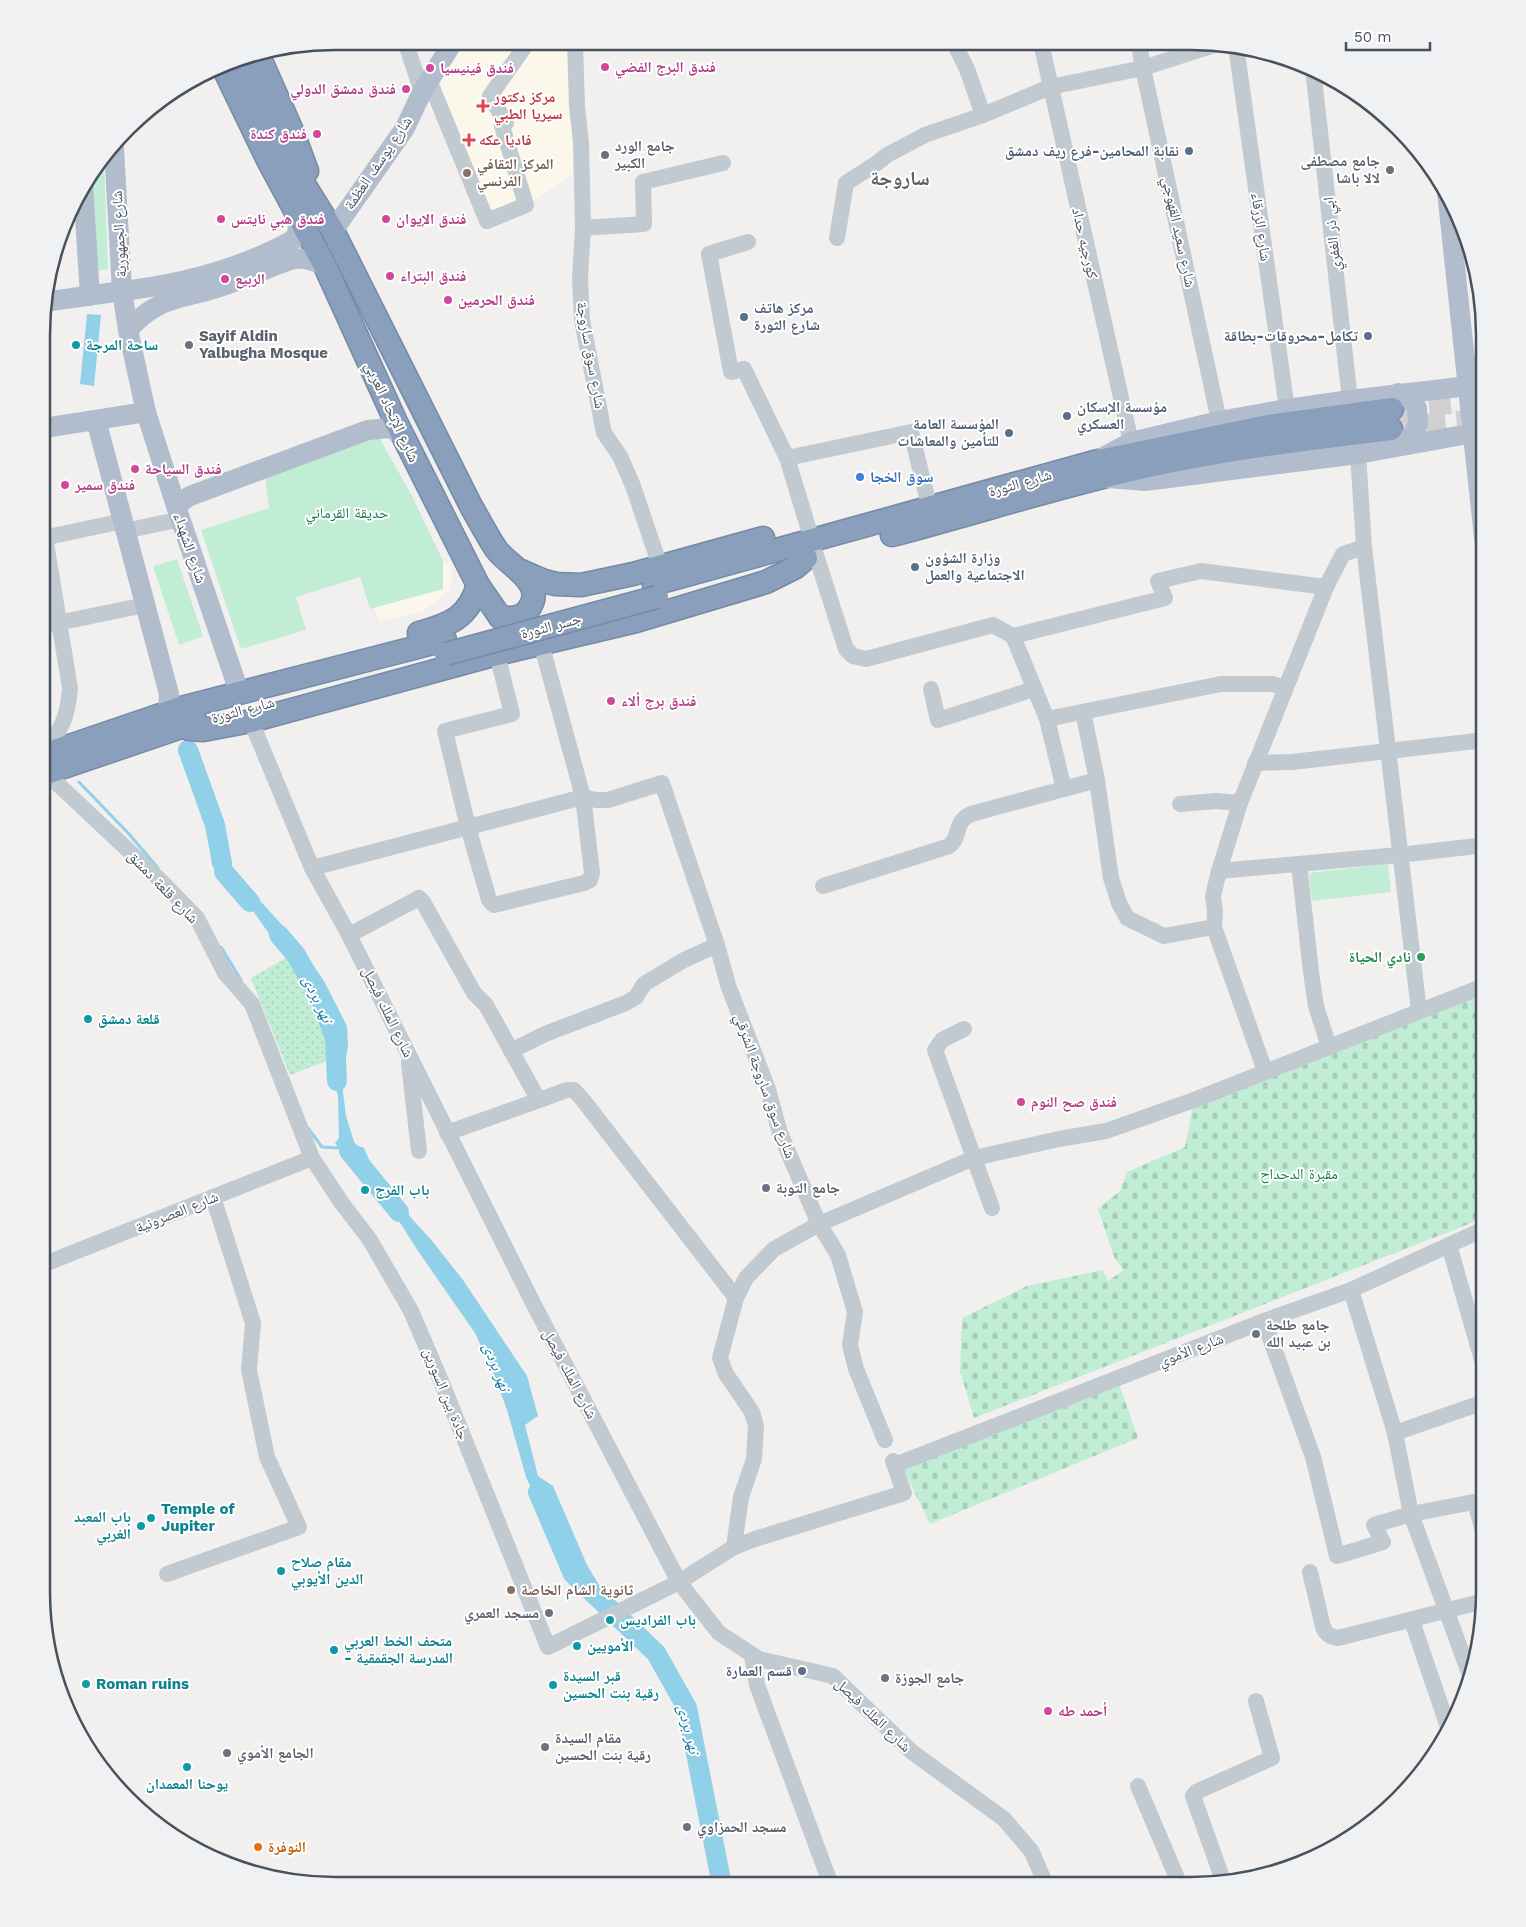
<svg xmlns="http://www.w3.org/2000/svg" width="1526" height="1927" font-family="'Work Sans','Noto Naskh Arabic',sans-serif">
	<defs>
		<pattern id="cemetery-stones" width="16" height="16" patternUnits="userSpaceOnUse" patternTransform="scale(1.25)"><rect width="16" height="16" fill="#c0edd4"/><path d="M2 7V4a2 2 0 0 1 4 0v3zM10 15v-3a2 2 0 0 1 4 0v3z" fill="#a6cdb8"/></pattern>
		<pattern id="garden-dots" width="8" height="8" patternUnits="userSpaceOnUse" patternTransform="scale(1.25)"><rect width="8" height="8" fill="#c0edd4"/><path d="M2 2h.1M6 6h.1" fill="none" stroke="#a6cdb8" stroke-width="1.8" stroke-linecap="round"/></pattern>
	</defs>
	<rect width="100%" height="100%" fill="#f2f0ef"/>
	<g fill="#fbf7ea">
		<path d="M453 42H575L582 169 526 205 487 221 422 92Z"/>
		<path d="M443 562 450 564 452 577 449 590 424 611 379 621 374 607 443 589Z"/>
	</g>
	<g fill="url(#cemetery-stones)">
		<path d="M1484 986V1218L974 1418 960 1371 962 1318 1027 1286 1103 1270 1108 1281 1124 1270 1115 1259 1098 1209 1120 1191 1127 1172 1185 1147 1194 1100Z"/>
		<path d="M1117 1378 1138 1438 930 1524 904 1470Z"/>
	</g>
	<g fill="#c0edd4">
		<path d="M104 160 108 269 94 271 89 178Z"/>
		<path d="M376 432 412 496 443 561V589L370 609 360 577 296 597 306 630 241 649 201 530 269 508 265 476Z"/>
		<path d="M177 559 203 636 179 645 153 566Z"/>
		<path d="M1388 864 1391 892 1312 901 1309 873Z"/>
	</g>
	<path fill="url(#garden-dots)" d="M288 957 304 977 330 1038 329 1060 290 1075 251 978Z"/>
	<g fill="#90d0e8">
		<path d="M87 314 101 315 94 386 80 384Z"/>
		<path d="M241 880 295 939 324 981 347 1026 348 1046 343 1073V1092L346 1116 355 1145 364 1148 370 1162 366 1171H356L335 1143 339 1138 338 1097 332 1070 336 1056 335 1038 320 997 296 955 272 938 233 882Z"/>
		<path d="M389 1187 404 1210 433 1242 463 1280 527 1376 538 1416 525 1425 538 1476 553 1486 587 1565 599 1585 596 1595 573 1574 546 1511 538 1503 526 1477 507 1410 493 1372 475 1333 418 1251 392 1210 384 1206 376 1196Z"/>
	</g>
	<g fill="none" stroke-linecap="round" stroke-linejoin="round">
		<g stroke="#90d0e8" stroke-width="3">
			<path d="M79 782 129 834 158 868"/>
			<path d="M221 947 241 980"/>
			<path d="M308 1128 322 1147 339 1148"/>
		</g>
		<g stroke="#90d0e8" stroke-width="20">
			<path d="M188 750 215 825 222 863"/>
			<path d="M224 872 250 902"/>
			<path d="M279 935 296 955 320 997 335 1038 337 1081"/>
			<path d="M349 1151 399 1212"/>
			<path d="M538 1492 573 1574 656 1653 687 1708 722 1885"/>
		</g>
		<g stroke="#d0d0d2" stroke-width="22" stroke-dasharray="22 11" stroke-linecap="butt">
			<path d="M1396 409 1485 399"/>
			<path d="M1391 429 1485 419"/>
		</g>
		<defs>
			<g id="highway">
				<path d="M258 54 293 133 307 171"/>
				<path d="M237 59 282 149 333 231 471 506C479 520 487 535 496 549 509 567 548 583 528 610 521 619 510 619 500 617"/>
				<path d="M223 67 268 160 325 266 395 420 478 585 500 617 509 625 529 640 541 643"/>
				<path d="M892 535C976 513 1059 486 1144 467 1225 449 1308 439 1391 429"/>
				<path d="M521 571 544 581 556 584 581 585 633 574 763 538"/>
				<path d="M654 584 1094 462 1268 426 1392 409"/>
				<path d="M419 633C450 625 469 617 478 585"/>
				<path d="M182 726 189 729 203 730 251 721 497 654 636 621 766 582 796 567 806 558"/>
				<path d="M43 755 181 708 445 640"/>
				<path d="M43 774 196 722"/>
			</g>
		</defs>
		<use href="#highway" stroke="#758aa7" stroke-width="25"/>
		<g stroke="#c1c9d1" stroke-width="16">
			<path d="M405 41 422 92"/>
			<path d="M575 42 577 106 581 143 583 228 580 278 582 320 604 433 620 456 633 486 660 566"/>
			<path d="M954 43 967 69 983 115"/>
			<path d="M1041 43 1131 442"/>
			<path d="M1139 44 1143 68 1219 421"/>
			<path d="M1236 46 1287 409"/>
			<path d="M1313 69 1350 400"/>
			<path d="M429 80 487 221 526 205 502 126 506 123 490 96 528 42"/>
			<path d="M583 228 644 224 643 182 723 163"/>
			<path d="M837 238 846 183 877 163 887 155 925 135 983 115 1050 87 1143 68 1218 44"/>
			<path d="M748 242 709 254 731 372 744 369 787 458 812 540"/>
			<path d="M1358 454 1364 547 1419 1011"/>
			<path d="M787 458 911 432 930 509"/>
			<path d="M125 531 181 519"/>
			<path d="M43 538 123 521"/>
			<path d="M816 555 846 649 853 656 866 659 993 625 1013 636 1047 719 1064 789"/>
			<path d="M43 626 145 605"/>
			<path d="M1013 636 1165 598 1158 581 1201 571 1326 587"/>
			<path d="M497 654 512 714 445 731 468 827 489 900 494 905 584 883 590 880 592 873 583 797 541 643"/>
			<path d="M931 689 938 720 1034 689"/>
			<path d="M1083 712 1097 780 1111 878 1119 903 1127 918 1164 936 1214 927"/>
			<path d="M1047 719 1221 684H1273L1284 688"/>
			<path d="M251 721 312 868 349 935 532 1301 679 1582 719 1633 759 1659 833 1676 912 1752 1004 1819 1032 1852 1046 1885"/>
			<path d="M43 751C62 730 68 716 70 688L43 525"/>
			<path d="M1255 763 1292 762 1485 740"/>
			<path d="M46 773 160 880 197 918 225 973 252 1004 312 1158 341 1202 370 1240 411 1311 441 1381 548 1647 679 1582 734 1547 741 1497 754 1459 756 1426 752 1412 726 1374 720 1358 736 1298 746 1278 774 1249 819 1224 974 1158 1059 1139 1106 1131 1194 1100 1484 986"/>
			<path d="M1180 804 1216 801 1240 803"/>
			<path d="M1299 864 1311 972 1316 1006 1329 1047"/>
			<path d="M312 868 583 797 596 800H608L662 783 717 945 728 985 768 1089 780 1133 819 1224 838 1255 855 1312 850 1345 856 1369 885 1440"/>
			<path d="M1219 871 1399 855 1485 845"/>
			<path d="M823 886 949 846C962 836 953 822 971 814L1097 780"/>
			<path d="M349 935 419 898 423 902 474 993 486 1005 538 1099"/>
			<path d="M964 1029 942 1040 935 1050 992 1208"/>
			<path d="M511 1051 545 1034 626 1003 636 997 644 984 684 960 717 945"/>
			<path d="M409 1063 419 1151"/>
			<path d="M1265 1071 1214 927 1215 912 1213 896 1219 871 1240 803 1326 587 1343 554 1364 547"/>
			<path d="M447 1133 567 1090H574L583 1100 736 1298"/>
			<path d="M1449 1245 1484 1367"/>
			<path d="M42 1265 312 1158"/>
			<path d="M1351 1290 1395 1433 1411 1514 1471 1678"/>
			<path d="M1264 1321 1313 1457 1337 1556 1383 1542 1374 1525 1411 1514 1484 1500"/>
			<path d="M1395 1433 1484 1402"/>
			<path d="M895 1465 1264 1321 1351 1290 1484 1229"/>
			<path d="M1475 1502 1484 1535"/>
			<path d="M734 1547 755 1539 904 1493 893 1461"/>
			<path d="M1310 1572 1323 1627C1326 1634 1330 1637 1338 1638L1484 1601"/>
			<path d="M167 1574 299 1527 267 1457 249 1370 253 1323 213 1197"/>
			<path d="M1412 1621 1449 1730"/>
			<path d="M752 1655 757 1685 831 1885"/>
			<path d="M1138 1786 1180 1885"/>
			<path d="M1224 1883 1193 1796 1196 1792 1272 1758 1256 1701"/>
		</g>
		<g stroke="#b1bdcd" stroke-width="20">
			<path d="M114 148 122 291C182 284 240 269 293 240L297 234 299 220"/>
			<path d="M83 185 90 296"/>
			<path d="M1447 192 1485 547"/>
			<path d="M333 231 405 128 422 92 453 42"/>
			<path d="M44 302 122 291 128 330 146 412 177 509 236 683"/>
			<path d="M128 330C158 297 178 300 217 288 242 280 266 269 290 260 304 257 312 260 325 266"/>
			<path d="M1398 393 1412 400 1417 408 1418 423 1413 435 1398 446"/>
			<path d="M96 420 169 694 168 712"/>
			<path d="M44 428 146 412"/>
			<path d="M1105 456 1131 442 1219 421 1287 409 1350 400 1485 384"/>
			<path d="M1108 478 1145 481 1358 454 1485 431"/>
			<path d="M177 509 182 501 190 496 368 430 388 428 401 433"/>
		</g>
		<use href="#highway" stroke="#8a9fbc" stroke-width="22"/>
		<defs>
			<path id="highway-bridge" d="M446 654 657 597"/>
		</defs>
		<use href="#highway-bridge" stroke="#758aa7" stroke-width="25" stroke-linecap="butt"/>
		<use href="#highway-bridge" stroke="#8a9fbc" stroke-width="22"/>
	</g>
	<g fill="#d1479c" stroke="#fff" stroke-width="2">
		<circle cx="605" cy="67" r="5"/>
		<circle cx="430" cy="68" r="5"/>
		<circle cx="406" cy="89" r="5"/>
		<circle cx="317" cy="134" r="5"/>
		<circle cx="221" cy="219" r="5"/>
		<circle cx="386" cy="219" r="5"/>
		<circle cx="390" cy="276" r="5"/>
		<circle cx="225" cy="279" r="5"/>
		<circle cx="448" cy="300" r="5"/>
		<circle cx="135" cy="469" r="5"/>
		<circle cx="65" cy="485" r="5"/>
		<circle cx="611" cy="701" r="5"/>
		<circle cx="1021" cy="1102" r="5"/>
		<circle cx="1048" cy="1711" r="5"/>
	</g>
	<g fill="#e0444e" stroke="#fff" stroke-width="2">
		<path d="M480.5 98.5h5v5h5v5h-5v5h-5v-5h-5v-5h5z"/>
		<path d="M466.5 132.5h5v5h5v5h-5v5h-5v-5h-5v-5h5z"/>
	</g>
	<g fill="#5c6f8a" stroke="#fff" stroke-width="2">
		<circle cx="1189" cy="151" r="5"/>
		<circle cx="744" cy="317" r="5"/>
		<circle cx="1368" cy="336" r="5"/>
		<circle cx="1067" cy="416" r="5"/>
		<circle cx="1009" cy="433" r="5"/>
		<circle cx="915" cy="567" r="5"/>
		<circle cx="802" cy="1671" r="5"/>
	</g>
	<g fill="#6b7280" stroke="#fff" stroke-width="2">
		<circle cx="605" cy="155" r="5"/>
		<circle cx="1390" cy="170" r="5"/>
		<circle cx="189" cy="345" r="5"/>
		<circle cx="766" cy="1188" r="5"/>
		<circle cx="1256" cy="1334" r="5"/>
		<circle cx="549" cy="1613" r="5"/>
		<circle cx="885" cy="1678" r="5"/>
		<circle cx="545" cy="1747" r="5"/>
		<circle cx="227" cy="1753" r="5"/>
		<circle cx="687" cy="1827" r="5"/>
	</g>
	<g fill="#8d6e63" stroke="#fff" stroke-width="2">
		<circle cx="467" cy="173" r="5"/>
		<circle cx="511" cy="1590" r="5"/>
	</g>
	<g fill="#0f9aa8" stroke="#fff" stroke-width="2">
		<circle cx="76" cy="345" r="5"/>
		<circle cx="88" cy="1019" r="5"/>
		<circle cx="365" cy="1190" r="5"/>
		<circle cx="151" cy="1518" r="5"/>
		<circle cx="141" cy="1526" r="5"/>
		<circle cx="281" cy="1571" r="5"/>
		<circle cx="610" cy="1620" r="5"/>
		<circle cx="577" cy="1646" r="5"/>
		<circle cx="334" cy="1650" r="5"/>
		<circle cx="86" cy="1684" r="5"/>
		<circle cx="553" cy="1685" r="5"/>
		<circle cx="187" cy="1767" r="5"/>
	</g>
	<circle fill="#3f7fe0" stroke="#fff" stroke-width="2" cx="860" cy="477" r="5"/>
	<circle fill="#2e9e5b" stroke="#fff" stroke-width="2" cx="1421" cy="957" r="5"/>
	<circle fill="#e8710a" stroke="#fff" stroke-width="2" cx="258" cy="1847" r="5"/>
	<g text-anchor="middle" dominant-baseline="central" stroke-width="4" stroke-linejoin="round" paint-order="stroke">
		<g font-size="15" font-weight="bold" fill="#b23c85" stroke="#fff" text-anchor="start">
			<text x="615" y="67">فندق البرج الفضي</text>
			<text x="440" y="68">فندق فينيسيا</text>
			<text x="396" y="89" text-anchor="end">فندق دمشق الدولي</text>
			<text x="307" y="134" text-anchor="end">فندق كندة</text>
			<text x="231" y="219">فندق هبي نايتس</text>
			<text x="396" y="219">فندق الإيوان</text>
			<text x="400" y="276">فندق البتراء</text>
			<text x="235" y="279">الربيع</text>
			<text x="458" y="300">فندق الحرمين</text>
			<text x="145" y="469">فندق السياحة</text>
			<text x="75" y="485">فندق سمير</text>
			<text x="621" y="701">فندق برج ألاء</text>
			<text x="1031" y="1102">فندق صح النوم</text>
			<text x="1058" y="1711">أحمد طه</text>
		</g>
		<g font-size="15" font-weight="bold" fill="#be3a42" stroke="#fff" text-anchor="start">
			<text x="494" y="97">مركز دكتور<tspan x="494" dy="17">سيريا الطبي</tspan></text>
			<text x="479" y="140">فاديا عكه</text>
		</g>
		<g font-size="15" font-weight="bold" fill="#5b616d" stroke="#fff" text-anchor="start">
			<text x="615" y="146">جامع الورد<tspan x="615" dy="17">الكبير</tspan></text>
			<text x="1380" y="161" text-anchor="end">جامع مصطفى<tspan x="1380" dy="17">لالا باشا</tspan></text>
			<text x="199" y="336">Sayif Aldin<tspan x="199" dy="17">Yalbugha Mosque</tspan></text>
			<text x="776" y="1188">جامع التوبة</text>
			<text x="1266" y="1325">جامع طلحة<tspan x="1266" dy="17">بن عبيد الله</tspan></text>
			<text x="539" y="1613" text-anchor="end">مسجد العمري</text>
			<text x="895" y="1678">جامع الجوزة</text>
			<text x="555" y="1738">مقام السيدة<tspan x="555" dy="17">رقية بنت الحسين</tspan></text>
			<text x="237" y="1753">الجامع الأموي</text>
			<text x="697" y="1827">مسجد الحمزاوي</text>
		</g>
		<g font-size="15" font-weight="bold" fill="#4e5e75" stroke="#fff" text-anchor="end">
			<text x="1179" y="151">نقابة المحامين-فرع ريف دمشق</text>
			<text x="754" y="308" text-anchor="start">مركز هاتف<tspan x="754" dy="17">شارع الثورة</tspan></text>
			<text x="1358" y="336">تكامل-محروقات-بطاقة</text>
			<text x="1077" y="407" text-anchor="start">مؤسسة الإسكان<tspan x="1077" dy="17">العسكري</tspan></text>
			<text x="999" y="424">المؤسسة العامة<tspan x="999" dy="17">للتأمين والمعاشات</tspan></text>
			<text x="925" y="558" text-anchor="start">وزارة الشؤون<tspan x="925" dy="17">الاجتماعية والعمل</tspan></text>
			<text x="792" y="1671">قسم العمارة</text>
		</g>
		<g font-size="15" fill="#48515c" stroke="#fff">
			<text transform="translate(378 163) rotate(-56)">شارع يوسف العظمة</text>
			<text transform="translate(1261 227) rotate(82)">شارع الزرقاء</text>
			<text transform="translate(1179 232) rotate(78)">شارع سعيد القهوجي</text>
			<text transform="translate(119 234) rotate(-93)">شارع الجمهورية</text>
			<text transform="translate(1332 234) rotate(-96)">ابي ذر الغفري</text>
			<text transform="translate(1085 243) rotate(77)">كورجيه حداد</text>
			<text transform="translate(591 355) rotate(80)">شارع سوق ساروجة</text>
			<text transform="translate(392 412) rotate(65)">شارع الإتحاد العربي</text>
			<text transform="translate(1020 483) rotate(-16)">شارع الثورة</text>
			<text transform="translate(190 548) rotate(71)">شارع الشهداء</text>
			<text transform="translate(551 626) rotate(-15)">جسر الثورة</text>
			<text transform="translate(243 710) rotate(-15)">شارع الثورة</text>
			<text transform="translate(163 887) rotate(46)">شارع قلعة دمشق</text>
			<text transform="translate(388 1012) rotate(64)">شارع الملك فيصل</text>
			<text transform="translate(765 1086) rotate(70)">شارع سوق ساروجة الشرقي</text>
			<text transform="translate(177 1212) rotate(-22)">شارع العصرونية</text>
			<text transform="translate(1191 1350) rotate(-21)">شارع الأموي</text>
			<text transform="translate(570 1374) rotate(62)">شارع الملك فيصل</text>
			<text transform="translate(446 1394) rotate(68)">جادة بين السورين</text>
			<text transform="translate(873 1715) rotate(44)">شارع الملك فيصل</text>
		</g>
		<g font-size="15" font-weight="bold" fill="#785e54" stroke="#fff" text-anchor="start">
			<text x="477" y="164">المركز الثقافي<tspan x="477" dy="17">الفرنسي</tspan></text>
			<text x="521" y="1590">ثانوية الشام الخاصة</text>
		</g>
		<g font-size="15" font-weight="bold" fill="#0d838f" stroke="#fff" text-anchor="start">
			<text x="86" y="345">ساحة المرجة</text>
			<text x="98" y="1019">قلعة دمشق</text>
			<text x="375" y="1190">باب الفرج</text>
			<text x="161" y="1509">Temple of<tspan x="161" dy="17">Jupiter</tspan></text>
			<text x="131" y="1517" text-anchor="end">باب المعبد<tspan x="131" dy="17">الغربي</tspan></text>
			<text x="291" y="1562">مقام صلاح<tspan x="291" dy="17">الدين الأيوبي</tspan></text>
			<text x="620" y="1620">باب الفراديس</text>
			<text x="344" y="1641">متحف الخط العربي<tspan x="344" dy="17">- المدرسة الجقمقية</tspan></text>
			<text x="587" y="1646">الأمويين</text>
			<text x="563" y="1676">قبر السيدة<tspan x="563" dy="17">رقية بنت الحسين</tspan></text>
			<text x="96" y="1684">Roman ruins</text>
			<text x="187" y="1784" text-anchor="middle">يوحنا المعمدان</text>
		</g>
		<g font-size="15" font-weight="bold" fill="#366cbe" stroke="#fff" text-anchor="start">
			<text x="870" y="477">سوق الخجا</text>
		</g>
		<g font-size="15" fill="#1c7a51" stroke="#fff">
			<text x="347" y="513">حديقة القرماني</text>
			<text x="1299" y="1174">مقبرة الدحداح</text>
		</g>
		<g font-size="15" font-weight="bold" fill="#27864d" stroke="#fff" text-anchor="end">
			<text x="1411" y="957">نادي الحياة</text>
		</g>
		<g font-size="15" font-weight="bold" fill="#c56008" stroke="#fff" text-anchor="start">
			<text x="268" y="1847">النوفرة</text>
		</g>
		<g font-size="16" font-style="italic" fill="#147da4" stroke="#fff">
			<text transform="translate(318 999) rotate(65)">نهر بردى</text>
			<text transform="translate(497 1367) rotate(69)">نهر بردى</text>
			<text transform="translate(689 1729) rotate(76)">نهر بردى</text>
		</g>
		<g font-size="20" font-weight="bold" fill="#5c5f64" stroke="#fff">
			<text x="900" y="178">ساروجة</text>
		</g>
	</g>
	<path d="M0 0H1526V1927H0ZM335 50H1191A285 285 0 0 1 1476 335V1592A285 285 0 0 1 1191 1877H335A285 285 0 0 1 50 1592V335A285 285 0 0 1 335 50Z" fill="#f0f1f2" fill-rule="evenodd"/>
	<path fill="none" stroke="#48515c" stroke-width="2.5" d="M335 50H1191A285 285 0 0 1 1476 335V1592A285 285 0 0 1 1191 1877H335A285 285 0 0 1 50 1592V335A285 285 0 0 1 335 50Z"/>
	<path d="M1346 42v8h84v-8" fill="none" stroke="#48515c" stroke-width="2.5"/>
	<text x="1354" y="42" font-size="15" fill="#48515c" stroke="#ffffff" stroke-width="4" paint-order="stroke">50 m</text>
</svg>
